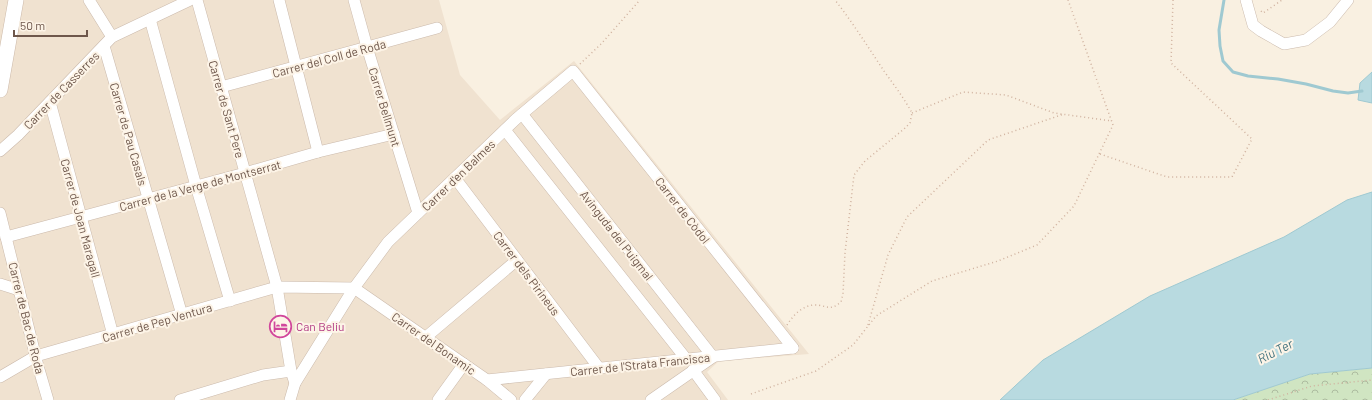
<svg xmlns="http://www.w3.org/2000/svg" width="1372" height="400" font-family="Barlow,sans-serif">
	<defs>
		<pattern id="forest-crowns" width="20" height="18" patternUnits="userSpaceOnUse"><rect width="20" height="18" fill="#d0e5c2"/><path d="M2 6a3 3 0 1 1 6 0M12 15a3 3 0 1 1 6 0" fill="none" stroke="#adbca0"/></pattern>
	</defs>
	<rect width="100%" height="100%" fill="#f9f0e1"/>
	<path fill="#f0e2d0" d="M0 0H439L460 75 500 120 574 61 809 354 719 361 707 372 728 400H0Z"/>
	<path fill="url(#forest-crowns)" d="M1372 368V400H1233L1310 374Z"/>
	<g fill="#b8dae0" stroke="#9fc9d1">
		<path d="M1372 72V103L1358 100 1360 83Z"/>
		<path d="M1372 192V368L1310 374 1233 400H1000L1043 360 1150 296 1284 237 1347 200Z"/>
	</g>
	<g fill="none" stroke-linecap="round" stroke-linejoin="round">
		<path stroke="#9fc9d1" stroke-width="3" d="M1224 0 1219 30 1220 46 1223 61 1233 72 1248 76 1278 79 1306 84 1333 91 1348 93 1362 91"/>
		<defs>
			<g id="street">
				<path d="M89 0 112 37"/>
				<path d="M197 0 277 287 291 371 295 383"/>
				<path d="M279 0 318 152"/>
				<path d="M354 0 367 47 418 213"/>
				<path d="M1246 0 1253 25 1261 31 1284 44 1306 40 1330 22 1348 0"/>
				<path d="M150 19 196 186 230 301"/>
				<path d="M104 46 182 315"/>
				<path d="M221 87 437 28"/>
				<path d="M50 102 113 335"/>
				<path d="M522 114 713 357 651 400"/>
				<path d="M505 130 687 360"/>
				<path d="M0 151 18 135 112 37 190 0"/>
				<path d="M455 178 599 368"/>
				<path d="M0 213 38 366 48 400"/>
				<path d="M6 237 245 173 318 152 394 134"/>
				<path d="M0 284 19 290"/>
				<path d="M354 288 487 380 511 400"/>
				<path d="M426 337 517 260"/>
				<path d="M693 370 715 400"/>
				<path d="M0 377 36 356 277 287 354 288"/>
				<path d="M487 380 793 348"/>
				<path d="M180 400 263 375 291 371"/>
				<path d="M290 400 295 383 354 288 388 242 516 119 573 71 793 348"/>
				<path d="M438 400 464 364"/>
				<path d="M525 400 546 374"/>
			</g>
			<path id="secondary" d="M0 90 16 0"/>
		</defs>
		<use href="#street" stroke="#cbbaac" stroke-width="12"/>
		<use href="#secondary" stroke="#cdbaaa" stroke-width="16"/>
		<g stroke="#d0b29f" stroke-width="1.5" stroke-dasharray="1 3" stroke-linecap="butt">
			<path d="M1261 11 1263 13 1282 0"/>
			<path d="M580 64 602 43 640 0"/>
			<path d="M912 113 963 92 1006 95 1054 113 1112 121"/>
			<path d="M1100 154 1167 177H1232L1252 139 1171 63 1173 0"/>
			<path d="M787 325C793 315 803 305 815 305 827 305 829 312 841 302L843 294 845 253 854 175 865 161 904 129 910 123 912 113C904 98 894 85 884 71 868 47 853 23 835 0"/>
			<path d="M868 325 888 255 907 217 988 140 1064 114"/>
			<path d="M751 394 816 371 853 345 876 316 932 281 998 261 1037 245 1074 206 1113 125 1068 0"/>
			<path d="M1268 400 1312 386 1372 380"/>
		</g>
		<use href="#street" stroke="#fff" stroke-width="11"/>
		<use href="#secondary" stroke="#fff" stroke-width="15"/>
	</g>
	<defs>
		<symbol id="hotel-ring" viewBox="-11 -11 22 22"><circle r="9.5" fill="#fdf4e7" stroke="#d1479c" stroke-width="1.5"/><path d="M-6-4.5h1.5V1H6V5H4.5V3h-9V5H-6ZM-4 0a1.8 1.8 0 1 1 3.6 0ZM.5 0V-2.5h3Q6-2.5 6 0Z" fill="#d1479c"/></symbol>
	</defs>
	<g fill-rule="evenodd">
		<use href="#hotel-ring" x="268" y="314" width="25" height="25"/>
	</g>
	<g text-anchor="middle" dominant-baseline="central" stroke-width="4" stroke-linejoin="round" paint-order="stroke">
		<g font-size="12" fill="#6e574b" stroke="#fdf4e7">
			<text transform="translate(329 58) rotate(-15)">Carrer del Coll de Roda</text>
			<text transform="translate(61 90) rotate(-46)">Carrer de Casserres</text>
			<text transform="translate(385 107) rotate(73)">Carrer Bellmunt</text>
			<text transform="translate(227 109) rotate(74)">Carrer de Sant Pere</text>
			<text transform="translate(129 134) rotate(74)">Carrer de Pau Casals</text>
			<text transform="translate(458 175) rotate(-44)">Carrer d'en Balmes</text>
			<text transform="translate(200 185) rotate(-15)">Carrer de la Verge de Montserrat</text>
			<text transform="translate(683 210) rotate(52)">Carrer de Còdol</text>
			<text transform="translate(81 218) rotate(75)">Carrer de Joan Maragall</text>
			<text transform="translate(617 235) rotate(52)">Avinguda del Puigmal</text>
			<text transform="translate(527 273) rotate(53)">Carrer dels Pirineus</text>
			<text transform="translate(27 318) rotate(76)">Carrer de Bac de Roda</text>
			<text transform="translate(157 322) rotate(-16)">Carrer de Pep Ventura</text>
			<text transform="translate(434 343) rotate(35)">Carrer del Bonamic</text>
			<text transform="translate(640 364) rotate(-6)">Carrer de l'Strata Francisca</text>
		</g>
		<g font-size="12" fill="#b23c85" stroke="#fdf4e7" text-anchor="start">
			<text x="296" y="326">Can Beliu</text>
		</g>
		<g font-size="13" font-style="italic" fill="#477580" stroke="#fdf4e7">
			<text transform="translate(1275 351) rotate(-27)">Riu Ter</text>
		</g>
	</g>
	<path d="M14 30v6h73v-6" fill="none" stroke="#6e574b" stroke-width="2"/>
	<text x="20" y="30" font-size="12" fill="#6e574b" stroke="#fdf4e7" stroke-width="3" paint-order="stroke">50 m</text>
</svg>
